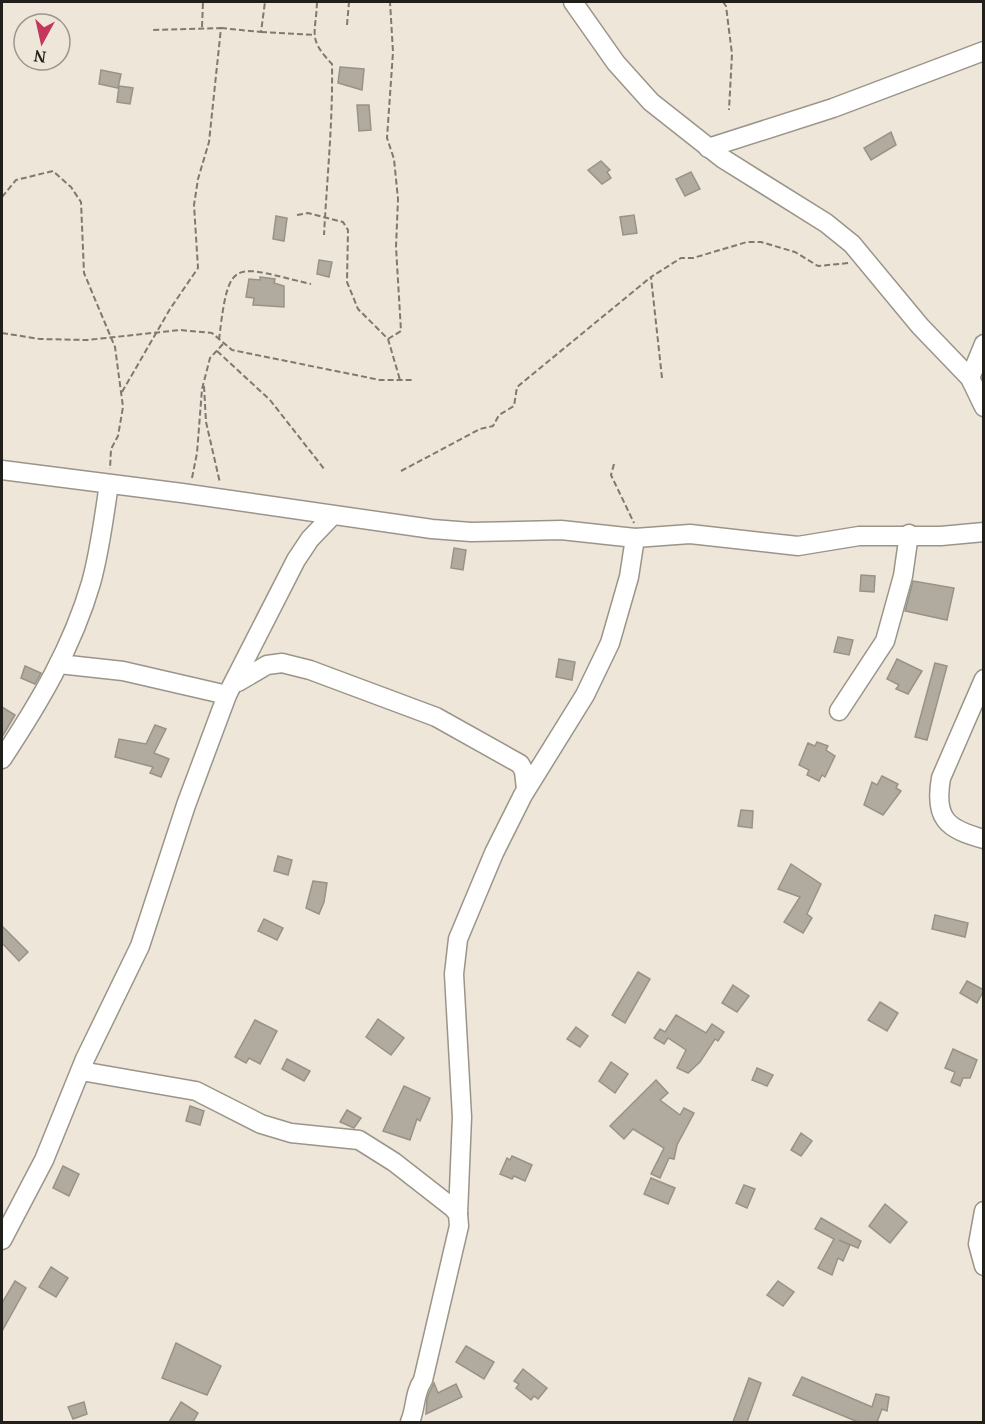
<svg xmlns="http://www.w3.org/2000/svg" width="985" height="1424" font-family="'PT Serif',serif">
	<rect width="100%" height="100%" fill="#ede6d9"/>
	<g fill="#b1aa9e" stroke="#999286" stroke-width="1.5">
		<path d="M340 67 364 69 362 90 338 83Z"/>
		<path d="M101 70 121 74 118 88 99 84Z"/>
		<path d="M119 86 133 88 130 104 117 102Z"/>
		<path d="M357 105H369L371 130 359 131Z"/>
		<path d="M891 132 896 145 871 160 864 148Z"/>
		<path d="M601 161 610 170 607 172 611 178 602 184 588 170Z"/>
		<path d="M691 172 700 189 685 196 676 179Z"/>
		<path d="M634 215 637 233 623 235 620 217Z"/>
		<path d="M276 216 287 218 284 241 273 239Z"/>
		<path d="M319 260 332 262 329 277 317 274Z"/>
		<path d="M260 277 275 279 274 283 284 286V307L253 305 254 298 246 297 249 279 260 280Z"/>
		<path d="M454 548 466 550 463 570 451 568Z"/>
		<path d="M861 575 875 576 874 592 860 591Z"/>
		<path d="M913 581 954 588 947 620 905 611Z"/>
		<path d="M838 637 853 640 849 655 834 652Z"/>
		<path d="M559 659 575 662 572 680 556 677Z"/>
		<path d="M897 659 922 671 908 694 896 689 899 685 887 679Z"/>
		<path d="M935 663 947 666 927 740 915 737Z"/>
		<path d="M25 666 41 673 35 684 21 678Z"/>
		<path d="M2 707 15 715 2 737Z"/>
		<path d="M155 725 166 729 154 753 169 759 161 777 150 773 153 767 115 757 119 739 146 744Z"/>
		<path d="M817 742 828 746 826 750 835 756 825 777 822 775 819 781 807 775 809 770 799 765 808 743 815 746Z"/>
		<path d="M882 776 898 784 896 788 901 791 883 815 864 805 872 782 877 785Z"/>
		<path d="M741 810 753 811 752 828 738 826Z"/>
		<path d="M278 856 292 860 288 875 274 871Z"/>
		<path d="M791 864 821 884 807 914 812 918 803 933 784 922 800 897 778 889Z"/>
		<path d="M313 881 327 883 324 902 319 914 306 908Z"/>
		<path d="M935 915 968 923 965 937 932 929Z"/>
		<path d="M264 919 283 928 277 940 258 931Z"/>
		<path d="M2 926 28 952 19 961 2 943Z"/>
		<path d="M638 972 650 979 625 1023 612 1015Z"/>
		<path d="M967 981 984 990 977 1003 960 993Z"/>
		<path d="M733 985 749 996 737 1012 722 1003Z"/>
		<path d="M880 1002 898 1013 887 1031 868 1020Z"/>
		<path d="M676 1015 706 1033 712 1024 724 1032 718 1041 715 1039 700 1062 688 1073 677 1068 686 1050 668 1038 664 1044 654 1038 660 1029 665 1032Z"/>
		<path d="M378 1019 404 1038 391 1055 366 1037Z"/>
		<path d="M255 1020 277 1031 260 1064 249 1058 246 1063 235 1057Z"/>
		<path d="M576 1027 588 1036 580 1047 567 1039Z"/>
		<path d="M953 1049 977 1060 970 1078H963L960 1086 951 1082 955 1072 945 1068Z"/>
		<path d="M287 1059 310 1071 304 1081 282 1069Z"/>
		<path d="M611 1062 628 1074 615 1093 599 1081Z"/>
		<path d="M757 1068 773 1075 767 1086 752 1080Z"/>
		<path d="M656 1080 668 1093 660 1100 680 1115 684 1108 694 1113 677 1145 674 1159 669 1158 660 1178 651 1174 664 1148 633 1129 624 1139 610 1126Z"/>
		<path d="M404 1086 430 1098 420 1121 417 1119 410 1140 383 1131Z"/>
		<path d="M190 1106 204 1111 200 1125 186 1121Z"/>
		<path d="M347 1110 361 1118 354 1128 340 1122Z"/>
		<path d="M801 1133 812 1141 801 1156 791 1150Z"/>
		<path d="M512 1156 532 1165 525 1181 514 1176 512 1179 500 1174 507 1158 510 1160Z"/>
		<path d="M63 1166 79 1174 69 1196 53 1188Z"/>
		<path d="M651 1178 675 1188 668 1204 644 1194Z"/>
		<path d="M744 1185 755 1189 747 1208 736 1203Z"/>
		<path d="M885 1204 907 1222 890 1243 869 1226Z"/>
		<path d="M821 1218 861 1241 858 1248 839 1240 850 1245 843 1261 838 1258 832 1275 818 1268 834 1239 815 1229Z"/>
		<path d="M51 1267 68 1278 56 1297 39 1287Z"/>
		<path d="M15 1281 26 1288 2 1331V1303Z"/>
		<path d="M778 1281 794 1292 783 1306 767 1295Z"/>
		<path d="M176 1343 221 1366 207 1395 162 1378Z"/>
		<path d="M466 1346 494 1362 484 1379 456 1362Z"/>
		<path d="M523 1369 547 1388 538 1399 534 1396 531 1400 516 1388 519 1384 514 1381Z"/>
		<path d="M802 1377 872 1407 876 1394 889 1397 887 1411 882 1409 877 1422H858L793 1395Z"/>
		<path d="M749 1378 761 1383 747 1422H733Z"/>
		<path d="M434 1383 438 1393 456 1384 462 1397 426 1414 427 1398Z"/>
		<path d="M84 1402 87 1414 73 1419 68 1407Z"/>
		<path d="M181 1402 198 1413 193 1422H169Z"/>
	</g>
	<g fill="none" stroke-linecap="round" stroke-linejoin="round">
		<defs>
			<g id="minor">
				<path d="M573 2 616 63 651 102 722 158 826 223 852 244 920 326 970 378 984 407"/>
				<path d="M708 148 833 108 984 51"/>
				<path d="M970 378 984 344"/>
				<path d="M2 470 182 493 432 529 471 532 561 530 635 538 690 534 798 546 859 536H941L984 532"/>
				<path d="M59 664 123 671 227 695"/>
				<path d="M984 679 941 778C934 818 946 829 984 839"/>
				<path d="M238 682 267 665 282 663 310 670 436 717 520 764 524 771 526 789"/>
				<path d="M839 711 885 641 903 576 909 534"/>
				<path d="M2 759C39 703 72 648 91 583 100 551 104 516 109 484"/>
				<path d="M81 1071 196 1091 261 1124 291 1133 359 1140 394 1162 453 1208 458 1214 459 1226 423 1380C414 1393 416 1408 410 1422"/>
				<path d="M984 1211 978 1244 984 1266"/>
				<path d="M458 1214 462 1117 454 974 458 939 494 853 523 795 585 695 610 643 629 577 635 538"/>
				<path d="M2 1240 44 1160 85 1059 140 946 186 805 227 695 296 560 310 539 332 516"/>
			</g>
		</defs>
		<use href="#minor" stroke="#9b9589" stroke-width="21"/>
		<g stroke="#7e7a71" stroke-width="2" stroke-dasharray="6 3" stroke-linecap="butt">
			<path d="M317 2C316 34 307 38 332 64 333 121 327 178 324 235"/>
			<path d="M723 2 726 6 732 54 729 110"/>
			<path d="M347 25 349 2"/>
			<path d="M202 27 203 2"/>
			<path d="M221 28 261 32 265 2"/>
			<path d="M261 32 315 35"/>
			<path d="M2 197 16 180 53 171 71 187 81 202 84 273 115 347 123 407 118 436 111 449 110 469"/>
			<path d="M297 215 308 213 343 222 348 230 347 282 358 309 388 339 400 380"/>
			<path d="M2 333 40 339 87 340 180 330 212 333 232 350 380 380H412"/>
			<path d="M388 339 401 331 396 247 398 199 394 159 387 138 393 52 390 2"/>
			<path d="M219 340C229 254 233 266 311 284"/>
			<path d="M217 351 270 400 325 470"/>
			<path d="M662 378 651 277 681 258H693L747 242H761L795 252 818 266 849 263"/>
			<path d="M204 386 206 422 220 483"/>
			<path d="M122 392 170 309 198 268 194 205 198 179 209 142 221 28 152 30"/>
			<path d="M614 464 611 475 634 523"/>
			<path d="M401 471 480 429 493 426 499 415 514 406 517 387 651 277"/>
			<path d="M192 478 197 453 202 389 210 358 223 344"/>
		</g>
		<use href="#minor" stroke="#fff" stroke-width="18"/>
	</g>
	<rect width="985" height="1424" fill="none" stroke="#211f1a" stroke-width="6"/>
	<g transform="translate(42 42) rotate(188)"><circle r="28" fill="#ede6d9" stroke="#9b968d" stroke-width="1.5"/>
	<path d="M0-4.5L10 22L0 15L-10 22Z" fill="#c5365d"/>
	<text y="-9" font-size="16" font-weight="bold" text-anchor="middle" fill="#211f1a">N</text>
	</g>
</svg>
